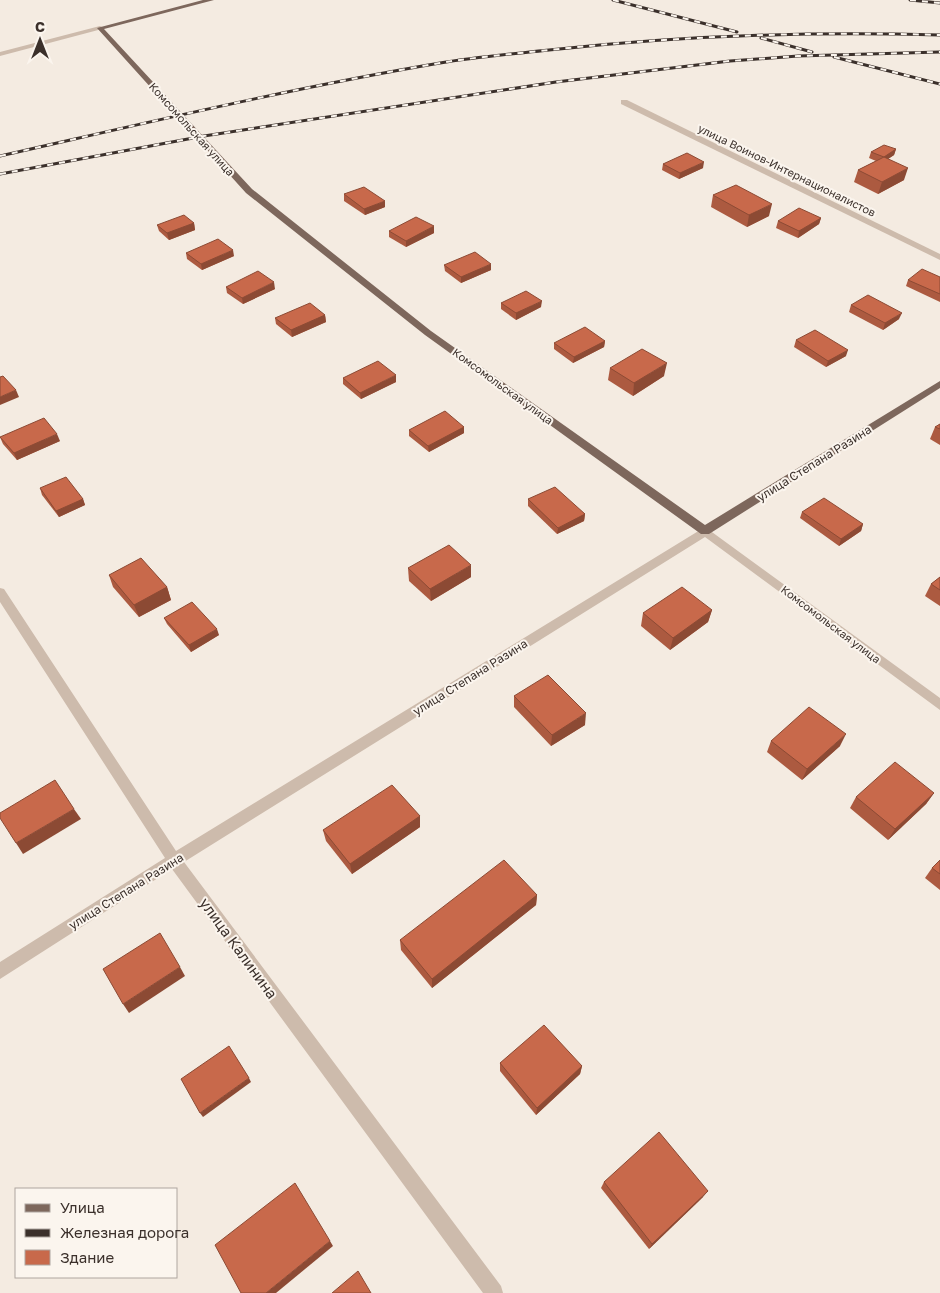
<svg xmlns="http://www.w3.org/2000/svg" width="940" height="1293" font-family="'Golos Text',sans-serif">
	<rect width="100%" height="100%" fill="#f4ebe1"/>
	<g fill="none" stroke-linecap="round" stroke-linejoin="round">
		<g fill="#cdbbac" fill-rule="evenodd">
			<path d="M100 26 102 27V29L0 56V52Z"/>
			<path d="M621 100H627L940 254V260L621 104Z"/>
			<path d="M705 527 940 698V710L705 537 184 862 501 1286 503 1293H483L172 869 0 979V962L165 858 0 602V588L4 589 176 851Z"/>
		</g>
		<path fill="#7d675c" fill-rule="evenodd" d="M203 0H214L104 29 252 189 431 331 705 525 940 381V388L709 534H701L425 335 246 193 97 28Z"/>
		<defs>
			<g id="rail">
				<path d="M613 0 737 32"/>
				<path d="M910 0 940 3"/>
				<path d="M761 38 812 52"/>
				<path d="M834 57 940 84"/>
				<path d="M0 156C146 123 292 88 440 63 476 57 512 54 549 50 679 36 809 31 940 35"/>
				<path d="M0 174 204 136 556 82 730 61 798 56 940 52"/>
			</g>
		</defs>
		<use href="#rail" stroke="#3b302b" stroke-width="3"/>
		<use href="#rail" stroke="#fbf5ee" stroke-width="2" stroke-dasharray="6" stroke-linecap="butt"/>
	</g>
	<g fill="#ac5a40">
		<path d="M896 149 894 155 888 159 904 180 878 194 854 182 858 170 876 161 869 158 871 152Z"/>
		<path d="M663 164 703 168 679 179 662 170Z"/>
		<path d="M344 194 385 207 365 215 344 201Z"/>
		<path d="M713 195 769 216 747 227 711 207Z"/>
		<path d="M821 218 819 224 798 238 776 228 778 221Z"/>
		<path d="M194 223 195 230 169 240 159 231 157 225Z"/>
		<path d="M389 231 434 233 406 247 389 237Z"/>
		<path d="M186 253 234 256 202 270 187 259Z"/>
		<path d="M444 265 491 270 461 283 445 271Z"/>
		<path d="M940 277V302L906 286 908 280Z"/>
		<path d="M226 287 275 289 243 304 227 293Z"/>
		<path d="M501 303 541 307 516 320 501 309Z"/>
		<path d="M851 305 899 319 883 330 849 312Z"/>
		<path d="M325 315 326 322 292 337 276 324 275 318Z"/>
		<path d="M796 340 846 356 826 367 794 347Z"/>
		<path d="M605 341 604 347 573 363 554 349V343Z"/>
		<path d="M610 368 664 376 633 396 608 380Z"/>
		<path d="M343 378 396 382 361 399 343 384Z"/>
		<path d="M940 424V445L930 439 935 427Z"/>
		<path d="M464 427V433L429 452 409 436V430Z"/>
		<path d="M0 437 60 441 17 460 3 444Z"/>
		<path d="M40 488 83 499 85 505 59 517 42 495Z"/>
		<path d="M528 499 585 514 584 521 557 534 528 506Z"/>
		<path d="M802 512 863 524 861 531 839 546 800 518Z"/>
		<path d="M408 568 471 577 431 601 409 581Z"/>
		<path d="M109 575 167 587 171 600 139 617 113 587Z"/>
		<path d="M940 577V606L925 596 931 584Z"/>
		<path d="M712 610 708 622 670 650 641 626 643 613Z"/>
		<path d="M164 618 219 635 191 652 167 624Z"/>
		<path d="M514 696 585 725 551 746 514 707Z"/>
		<path d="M771 741 840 746 802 780 767 752Z"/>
		<path d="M934 793 926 804 888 840 850 808 856 797Z"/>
		<path d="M420 816V827L352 874 326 841 323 830Z"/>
		<path d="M940 860V890L925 878 932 868Z"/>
		<path d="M537 895 536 905 432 988 401 950 400 940Z"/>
		<path d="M500 1063 582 1066 580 1074 536 1115 500 1071Z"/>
		<path d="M604 1182 703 1197 649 1249 601 1188Z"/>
	</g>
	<g fill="#8c4a34">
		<path d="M896 149 894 155 882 163 884 157Z"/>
		<path d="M704 162 703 168 679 179 680 173Z"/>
		<path d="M908 168 904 180 878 194 882 182Z"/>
		<path d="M385 201V207L365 215 364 209Z"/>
		<path d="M772 204 769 216 747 227 749 215Z"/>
		<path d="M821 218 819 224 798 238 799 231Z"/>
		<path d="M194 223 195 230 169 240 167 233Z"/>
		<path d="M434 226V233L406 247V241Z"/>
		<path d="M233 250 234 256 202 270 201 264Z"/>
		<path d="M491 264V270L461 283V277Z"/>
		<path d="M274 282 275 289 243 304 242 298Z"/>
		<path d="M542 301 541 307 516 320V313Z"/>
		<path d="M902 313 899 319 883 330 885 323Z"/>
		<path d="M325 315 326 322 292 337 291 330Z"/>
		<path d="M605 341 604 347 573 363 574 357Z"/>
		<path d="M848 350 846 356 826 367 828 361Z"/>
		<path d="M667 363 664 376 633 396 634 383Z"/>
		<path d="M396 375V382L361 399 360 393Z"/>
		<path d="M16 390 19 397 0 405V397Z"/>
		<path d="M464 427V433L429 452 428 446Z"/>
		<path d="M57 434 60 441 17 460 14 453Z"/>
		<path d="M83 499 85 505 59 517 56 511Z"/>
		<path d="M585 514 584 521 557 534 558 528Z"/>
		<path d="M863 524 861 531 839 546 841 539Z"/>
		<path d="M471 565V577L431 601 430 589Z"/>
		<path d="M167 587 171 600 139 617 134 605Z"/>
		<path d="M712 610 708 622 670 650 673 638Z"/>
		<path d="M217 629 219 635 191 652 189 645Z"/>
		<path d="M586 713 585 725 551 746 552 735Z"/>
		<path d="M846 734 840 746 802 780 807 769Z"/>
		<path d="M934 793 926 804 888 840 895 829Z"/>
		<path d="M74 809 81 819 23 854 16 843Z"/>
		<path d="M420 816V827L352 874 350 864Z"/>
		<path d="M537 895 536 905 432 988V979Z"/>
		<path d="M180 967 185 976 129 1013 123 1004Z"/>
		<path d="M582 1066 580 1074 536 1115 537 1108Z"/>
		<path d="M249 1078 251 1082 203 1117 200 1113Z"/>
		<path d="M708 1191 703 1197 649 1249 652 1244Z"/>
		<path d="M330 1241 333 1246 276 1293H266Z"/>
	</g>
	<g fill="#c8694b" stroke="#8c4a34">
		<path d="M884 145 896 149 884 157 871 152Z"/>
		<path d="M687 153 704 162 680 173 663 164Z"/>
		<path d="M884 157 908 168 882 182 858 170Z"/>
		<path d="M736 185 772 204 749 215 713 195Z"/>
		<path d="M364 187 385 201 364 209 344 194Z"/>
		<path d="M799 208 821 218 799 231 778 221Z"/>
		<path d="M184 215 194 223 167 233 157 225Z"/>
		<path d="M416 217 434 226 406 241 389 231Z"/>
		<path d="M218 239 233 250 201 264 186 253Z"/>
		<path d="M475 252 491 264 461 277 444 265Z"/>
		<path d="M922 269 940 277V294L908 280Z"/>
		<path d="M258 271 274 282 242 298 226 287Z"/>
		<path d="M526 291 542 301 516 313 501 303Z"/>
		<path d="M868 295 902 313 885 323 851 305Z"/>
		<path d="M310 303 325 315 291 330 275 318Z"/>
		<path d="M585 327 605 341 574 357 554 343Z"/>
		<path d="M815 330 848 350 828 361 796 340Z"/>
		<path d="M642 349 667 363 634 383 610 368Z"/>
		<path d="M378 361 396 375 360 393 343 378Z"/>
		<path d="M3 376 16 390 0 397V377Z"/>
		<path d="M445 411 464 427 428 446 409 430Z"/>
		<path d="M44 418 57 434 14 453 0 437Z"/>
		<path d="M940 424V429L935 427Z"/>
		<path d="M66 477 83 499 56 511 40 488Z"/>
		<path d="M555 487 585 514 558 528 528 499Z"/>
		<path d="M824 498 863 524 841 539 802 512Z"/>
		<path d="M449 545 471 565 430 589 408 568Z"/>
		<path d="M141 558 167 587 134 605 109 575Z"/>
		<path d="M940 577V590L931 584Z"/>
		<path d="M682 587 712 610 673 638 643 613Z"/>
		<path d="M192 602 217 629 189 645 164 618Z"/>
		<path d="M548 675 586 713 552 735 514 696Z"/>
		<path d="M809 707 846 734 807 769 771 741Z"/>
		<path d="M895 762 934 793 895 829 856 797Z"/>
		<path d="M55 780 74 809 16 843 0 818V813Z"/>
		<path d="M392 785 420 816 350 864 323 830Z"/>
		<path d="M504 860 537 895 432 979 400 940Z"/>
		<path d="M940 860V874L932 868Z"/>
		<path d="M160 933 180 967 123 1004 103 969Z"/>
		<path d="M544 1025 582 1066 537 1108 500 1063Z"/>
		<path d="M229 1046 249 1078 200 1113 181 1079Z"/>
		<path d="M659 1132 708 1191 652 1244 604 1182Z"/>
		<path d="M295 1183 330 1241 266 1293H241L215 1245Z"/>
		<path d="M358 1271 371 1293H332Z"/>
	</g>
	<g text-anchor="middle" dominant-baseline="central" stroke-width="4" stroke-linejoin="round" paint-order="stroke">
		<g font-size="11" fill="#3b302b" stroke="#fbf5ee">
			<text transform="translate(192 129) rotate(48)">Комсомольская улица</text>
			<text transform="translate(787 170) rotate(26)">улица Воинов-Интернационалистов</text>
			<text transform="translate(503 386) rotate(36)">Комсомольская улица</text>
			<text transform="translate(831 624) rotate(37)">Комсомольская улица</text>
		</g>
		<g font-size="12" fill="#3b302b" stroke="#fbf5ee">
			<text transform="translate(814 463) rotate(-32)">улица Степана Разина</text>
			<text transform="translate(470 677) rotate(-32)">улица Степана Разина</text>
			<text transform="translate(126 891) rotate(-32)">улица Степана Разина</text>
		</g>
		<g font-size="15" fill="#3b302b" stroke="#fbf5ee">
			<text transform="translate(239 948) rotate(54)">улица Калинина</text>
		</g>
	</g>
	<rect x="15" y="1188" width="162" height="90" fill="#fbf5ee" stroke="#aea6a0"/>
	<rect x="25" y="1204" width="25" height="8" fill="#7d675c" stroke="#aea6a0"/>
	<text x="60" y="1213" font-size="15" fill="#3b302b">Улица</text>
	<rect x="25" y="1229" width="25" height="8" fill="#3b302b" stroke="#aea6a0"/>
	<text x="60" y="1238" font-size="15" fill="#3b302b">Железная дорога</text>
	<rect x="25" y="1250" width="25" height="15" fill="#c8694b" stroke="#aea6a0"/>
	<text x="60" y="1263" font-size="15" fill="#3b302b">Здание</text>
	<g transform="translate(40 40)" stroke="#fbf5ee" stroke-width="4" paint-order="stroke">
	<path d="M0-4L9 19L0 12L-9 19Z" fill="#3b302b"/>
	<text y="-8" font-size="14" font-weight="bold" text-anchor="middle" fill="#3b302b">С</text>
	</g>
</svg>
